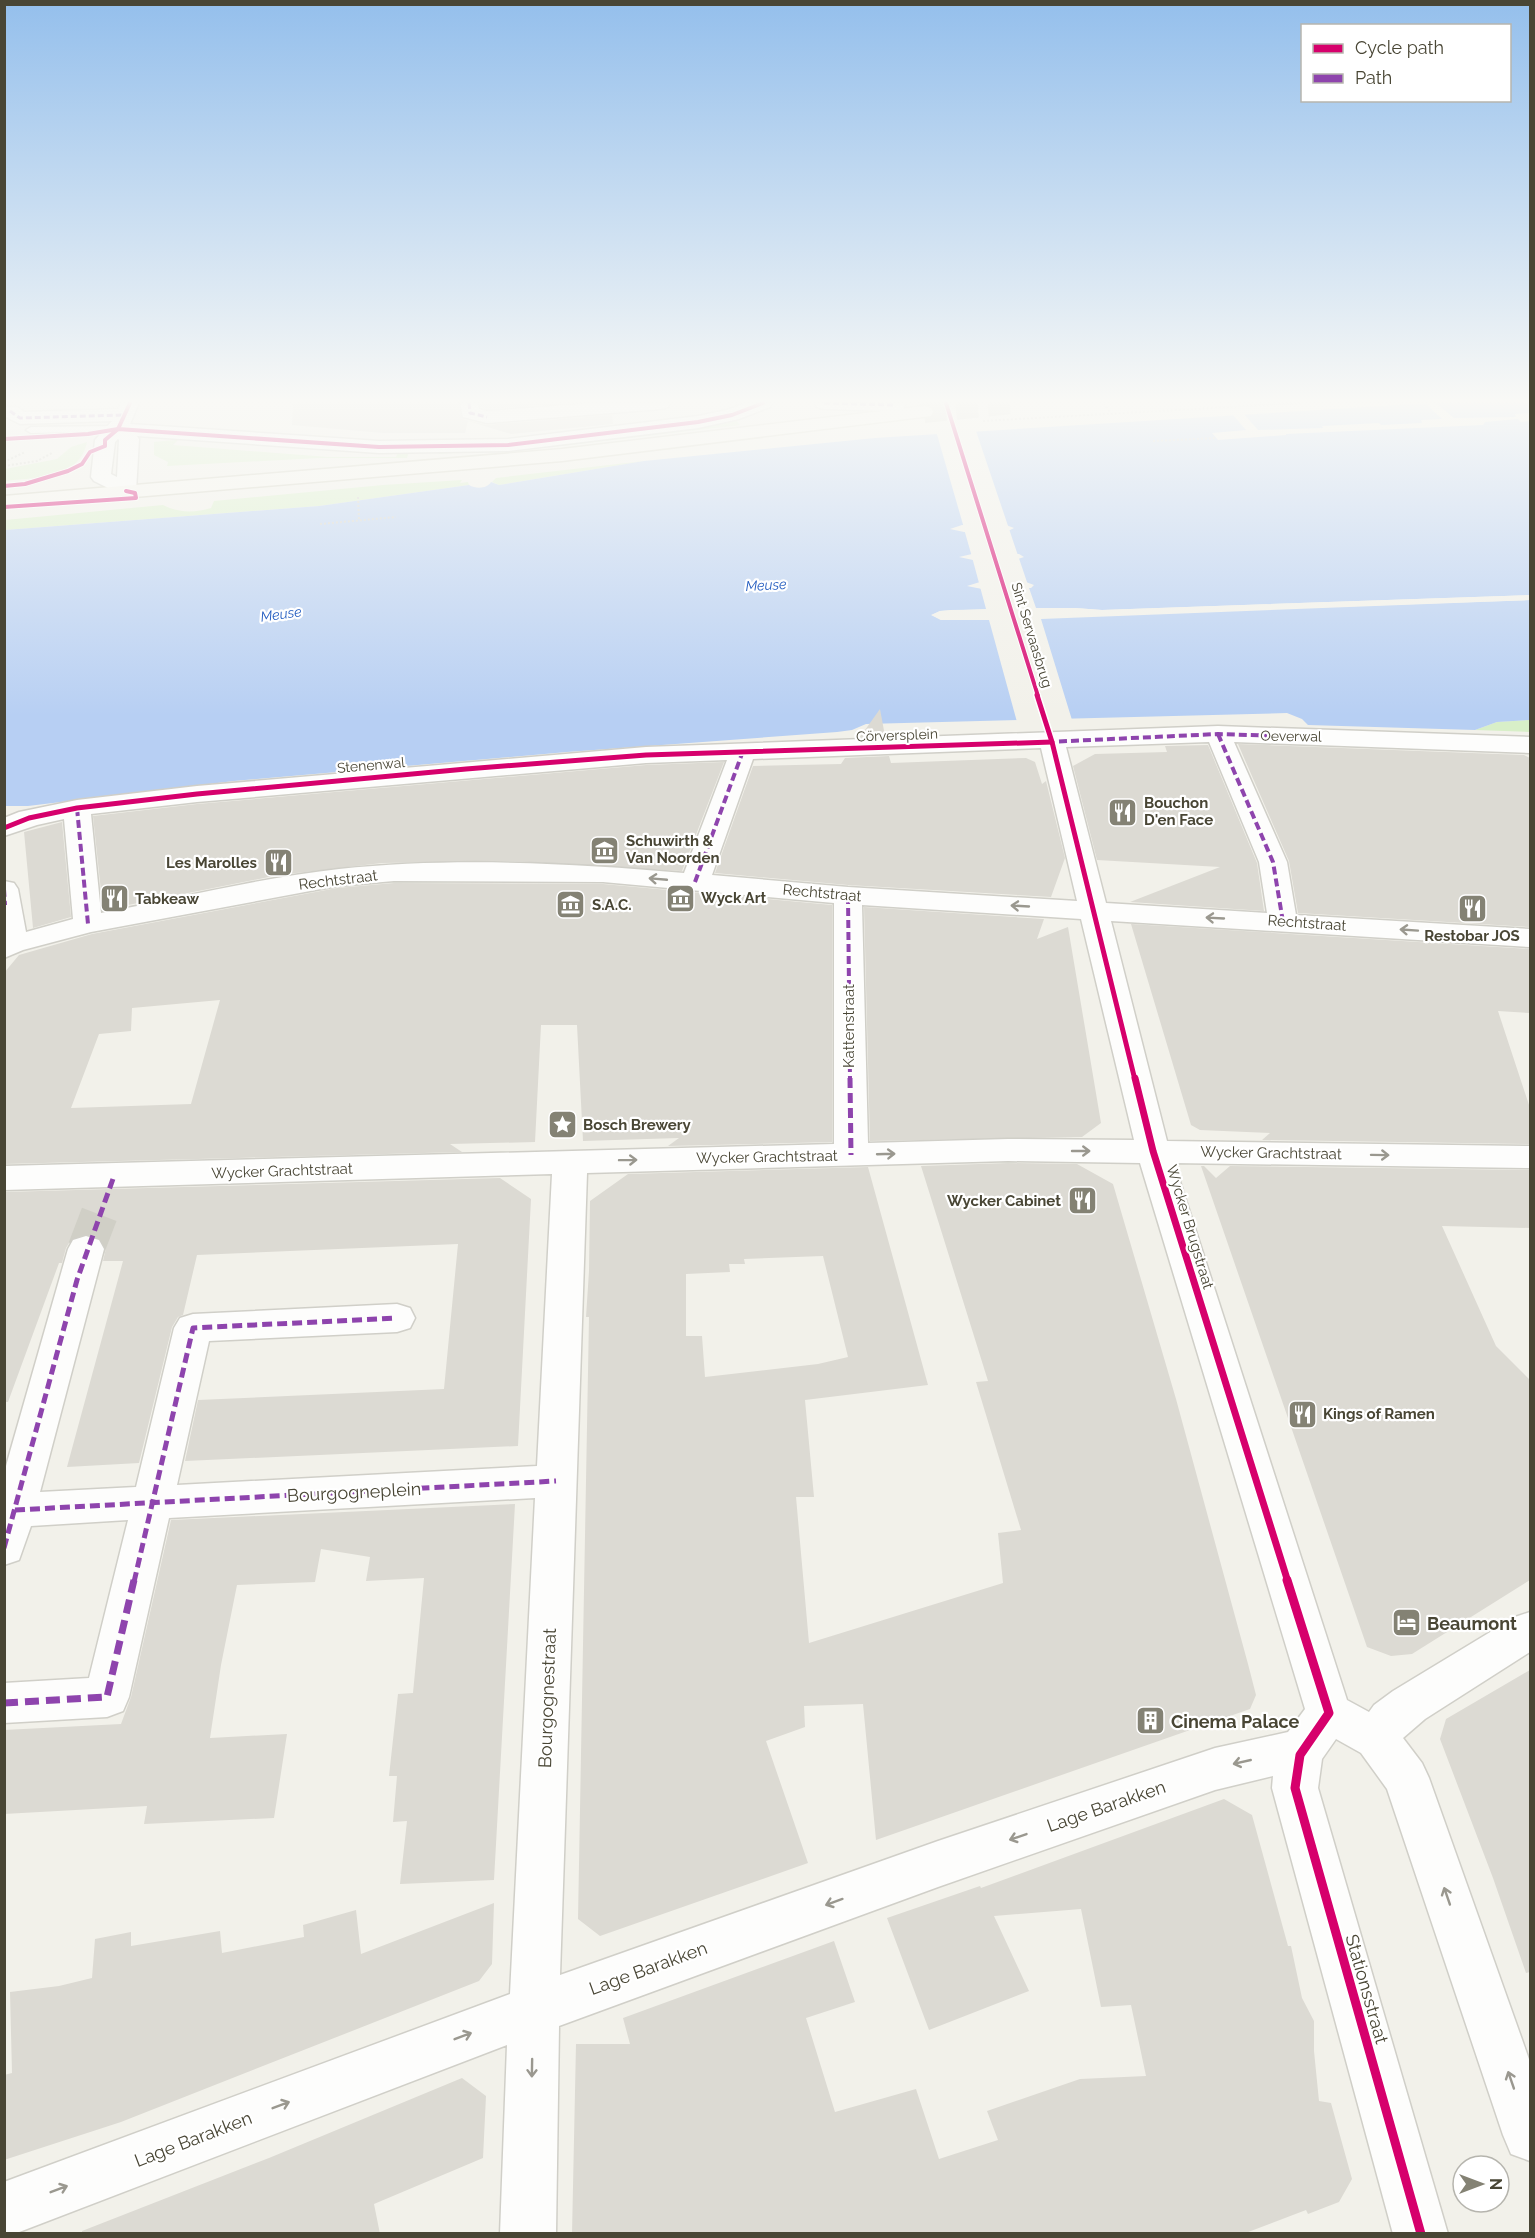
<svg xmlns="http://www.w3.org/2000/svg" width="1535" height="2238" font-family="Raleway,sans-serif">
	<rect width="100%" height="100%" fill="#f2f1ea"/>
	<g fill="#d8efc8">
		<path d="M736 420 740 425 562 446 438 454 442 450C540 444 639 439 736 420Z"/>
		<path d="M180 435 182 436 173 445 328 457H396L399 450 409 451 407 458H319L167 466 168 462 154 455V442L174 440Z"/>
		<path d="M87 442C79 480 36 477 5 481V469L57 459 71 447Z"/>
		<path d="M644 461 499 485 492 482 496 478Z"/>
		<path d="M462 480 460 483 468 482 469 485 319 506 5 530V520L163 505C178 513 195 513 211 508L214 501 383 485Z"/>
		<path d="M1530 720V732L1475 730 1497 722Z"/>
	</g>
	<path fill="#b7cff3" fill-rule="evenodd" d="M1429 403H1530V595L1102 610 1075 608 950 610 940 611 932 615 941 620H952L1530 600V720L1497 722 1475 730 1308 725 1302 719 1287 713 866 724 852 730 837 732 567 752 234 781 28 806H5V530L319 506 469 485C476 489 487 489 491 482L499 485 644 461 875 438ZM962 525H1006L1014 528 1008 531 964 532 950 529ZM972 554H1019L1024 557 1018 559 973 560 959 557ZM980 582H1026L1034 585 1031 588 982 589 967 586Z"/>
	<g fill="#f2f1ea" fill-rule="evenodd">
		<path d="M1425 403H1436L1454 418 1516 417 1515 414 1530 413V421L1521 422 1518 419 1485 422 1483 425 1286 434V435L1218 440 1212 433 1246 430 1232 414 1243 413 1258 430 1323 428 1322 426 1379 423 1381 425 1422 423 1421 420 1442 419Z"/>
		<path d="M975 428 1028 585H979H1028L1036 608H1075L1102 610 1530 595V600L1041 619 1072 720 1017 722 989 620H941L931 615 940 611 986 609 972 557 1017 556 972 557 964 529 988 528H964L936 431ZM1036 611 1091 612 989 617 938 615Z"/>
	</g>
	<g fill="#dcdad3" fill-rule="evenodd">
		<path d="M293 403H458L462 419 486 425 612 415 613 424 511 434 468 421 465 433H383L292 425Z"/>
		<path d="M480 403H565L487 409 481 407Z"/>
		<path d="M880 709 885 736 860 737Z"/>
		<path d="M1238 744 1524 755 1530 758V927L1298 913 1289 861Z"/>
		<path d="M1208 745 1257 863 1264 911 1130 902 1220 867 1097 860 1073 766 1095 754 1167 752 1165 746Z"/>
		<path d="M889 756 891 763 1026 758 1035 762 1042 784 1046 781 1065 858 1051 897 848 885 715 873 753 766 841 764 845 758Z"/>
		<path d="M724 762 682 871 512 861 382 863 279 875 103 910 93 816 197 804 646 765Z"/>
		<path d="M62 822 71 917 33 928 24 832Z"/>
		<path d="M394 883 603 884 832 905V1142L668 1146 679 1138 583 1141 577 1025H541L535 1142 450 1144 462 1152 4 1164V973L19 955 92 934 337 888ZM220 1000 191 1104 71 1108 99 1034 131 1031 132 1008Z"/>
		<path d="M864 907 1044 919 1037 939 1068 927 1101 1123 1082 1137 870 1141Z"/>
		<path d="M1131 924 1530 949V1013L1498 1011 1530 1108V1144L1262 1140 1270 1133 1200 1130 1191 1125Z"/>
		<path d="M1008 1163 1077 1164 1113 1184 1176 1399 1248 1664 1256 1695 1250 1709 876 1840 863 1704 804 1706 805 1727 766 1741 808 1863 600 1936 578 1919 589 1317H586L589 1271 590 1201 628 1174 868 1167 928 1385 805 1400 814 1497H796L809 1643 1003 1583 998 1533 1021 1530 976 1382 988 1381 921 1166ZM823 1256 848 1357 818 1364 705 1377 702 1336H686V1274L730 1272 729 1264H745L744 1259Z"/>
		<path d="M1201 1166H1204L1216 1178 1230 1166 1530 1170V1228L1442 1226 1496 1346 1530 1380V1580L1412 1654 1391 1656 1367 1647Z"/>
		<path d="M500 1178 531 1199 518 1446 185 1461 198 1400 444 1389 458 1244 197 1255 183 1315 178 1317 172 1327 139 1463 67 1467 123 1261H103L106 1248 100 1238 87 1234 72 1238 66 1248 62 1263H59L8 1402H4V1192Z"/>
		<path d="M515 1504 494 1880 400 1884 407 1821 393 1822 397 1776H389L398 1694 413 1693 424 1578 366 1581 370 1557 321 1549 315 1582 237 1585 221 1665 210 1738 287 1734 274 1818 144 1824 147 1806 4 1814V1730L121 1724 131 1697 171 1520Z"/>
		<path d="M1530 1670V1972L1526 1973 1493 1878 1440 1739 1446 1719Z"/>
		<path d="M1224 1799 1252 1815 1288 1946H1291L1302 1998 1314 2021V2051L1319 2101 1331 2103 1352 2179 1339 2202 1308 2214 1306 2210 1243 2234H572L576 2044H630L623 2018 834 1941 855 2002 806 2018 835 2112 916 2089 939 2159 998 2140 987 2111 1080 2079 1146 2076 1131 2005 1101 2007 1081 1909 994 1916 1029 1991 929 2030 887 1918 980 1886 981 1888Z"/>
		<path d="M494 1903 492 1964 479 1981 121 2122 4 2160V2075L12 2073 10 1992 59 1986 92 1978 95 1939 131 1932V1946L220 1931 222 1953 304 1937 303 1925 356 1910 361 1954Z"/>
		<path d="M462 2078 486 2096 483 2158 374 2204 380 2234H82V2231L269 2158Z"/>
	</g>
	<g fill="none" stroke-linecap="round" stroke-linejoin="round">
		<path stroke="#d0cfc6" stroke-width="37" stroke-dasharray="37 19" stroke-linecap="butt" d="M86 1249 104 1202"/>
		<path stroke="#d0cfc6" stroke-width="22" stroke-dasharray="22 10" stroke-linecap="butt" d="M924 412 1012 403"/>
		<defs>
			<path id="lane" d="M118 426 122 427V431L31 433 26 430 31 427Z"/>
			<g id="street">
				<path d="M121 403H139L130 424 379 441 508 439 698 416 727 410 746 403H772L770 407 739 419 698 428 508 451 379 453 137 436 139 439 136 491 133 495 126 497 94 481 91 477 95 440 112 421 20 424 4 416V407H17L24 412 118 409ZM118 439 119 440 117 477 111 474 115 442Z"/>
				<path d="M460 403H478L479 409 487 411 593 403H670L668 407 661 409 487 423 463 417Z"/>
				<path d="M815 403H904L905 405 903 409 896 411 824 409 817 407Z"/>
				<path d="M1218 726 1530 737V753L1234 742 1287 862 1296 915 1530 929V947L1111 921 1167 1141 1530 1146V1168L1174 1163 1347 1700 1369 1712 1374 1705 1393 1691 1515 1617 1530 1612V1652L1425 1719 1403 1738 1422 1763 1429 1778 1530 2062V2161L1511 2154 1503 2135 1387 1789 1361 1753 1336 1739 1322 1759 1318 1788 1448 2234H1393L1272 1788 1273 1776 1215 1790 938 1887 559 2026 556 2234H500L507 2045 14 2234H4V2182L510 1994 535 1498 169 1518 129 1697 123 1711 107 1717 4 1723V1683L89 1678 128 1520 31 1526 19 1560 4 1565V1473L68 1249 73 1240 86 1236 99 1240 104 1249 40 1492 136 1487 174 1328 180 1318 193 1314 397 1304 410 1308 415 1318 410 1328 397 1332 209 1341 177 1485 537 1466 552 1174 4 1190V1166L834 1144V903L603 882 394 881 337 886 91 932 23 950 4 958V881L14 883 18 889 26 932 73 919 64 819 37 825 4 836V818L19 812 77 800 197 786 646 747ZM1209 742 1259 862 1267 913 1106 903 1066 747ZM1041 748 1077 901 848 887 712 875 753 759ZM727 760 684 873C571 863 453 857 339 869 259 878 180 898 101 913L91 814 197 802 646 763ZM862 905 1081 919 1134 1140 1008 1139 868 1143ZM1008 1161 1140 1163 1305 1709 1288 1732 1215 1748 938 1841 560 1975 587 1173Z"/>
			</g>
			<path id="secondary" d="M924 406 931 408 933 412 931 416 562 461 4 508V496L562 449Z"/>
		</defs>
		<use href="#lane" stroke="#d0cfc8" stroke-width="3"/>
		<use href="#street" stroke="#d0cfc8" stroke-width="3"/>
		<use href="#secondary" stroke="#d2d1c1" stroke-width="3"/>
		<g stroke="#d2d1ca" stroke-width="2" stroke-dasharray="2 2" stroke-linecap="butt">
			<path d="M1104 403 1110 413"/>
			<path d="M983 421 1300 403"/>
			<path d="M1153 441 1216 438"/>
			<path d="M4 462 25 452"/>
			<path d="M4 466 37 461 52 453"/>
			<path d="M358 497 359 520"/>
			<path d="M320 524 396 517"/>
		</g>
		<use href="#lane" fill="#fdfdfc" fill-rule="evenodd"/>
		<use href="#street" fill="#fdfdfc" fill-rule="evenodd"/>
		<use href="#secondary" fill="#f7f6ef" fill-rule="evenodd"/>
		<g stroke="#8e44ad" stroke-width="3" stroke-dasharray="6 3" stroke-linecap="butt">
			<path d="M469 403 470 413 487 417"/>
			<path d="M824 403 896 405"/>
			<path d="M10 411 20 418 123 415"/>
		</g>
		<g stroke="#8e44ad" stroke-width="4" stroke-dasharray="8 4" stroke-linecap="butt">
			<path d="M1218 734 1273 862 1283 922"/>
			<path d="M1047 742 1218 734 1314 737"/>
			<path d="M77 808 88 924"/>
			<path d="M695 882 743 751"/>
			<path d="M4 889 5 905"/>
			<path d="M848 896 850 1080"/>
		</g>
		<g stroke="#8e44ad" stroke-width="5" stroke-dasharray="10 5" stroke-linecap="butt">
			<path d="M850 1078 851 1155"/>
			<path d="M15 1510 556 1481"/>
			<path d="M4 1548 77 1280 114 1176"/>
			<path d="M134 1582 193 1328 397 1318"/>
		</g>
		<path stroke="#8e44ad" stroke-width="7" stroke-dasharray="14 7" stroke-linecap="butt" d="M4 1703 107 1697 134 1580"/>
		<defs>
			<g id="cycleway-far3">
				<path d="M946 403 1038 696"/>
				<path d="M4 439 88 434 118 429 379 447 508 445 698 422 732 415 763 403"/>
				<path d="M4 486 25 484 68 471 82 464 90 452 105 446V440L118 429 130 403"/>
				<path d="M4 507 136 498 135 493 126 491"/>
			</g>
			<g id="cycleway-far2">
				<path d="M1037 695 1052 742 1135 1080"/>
				<path d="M4 828 29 818 77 808 197 794 466 769 646 755 1052 742"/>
			</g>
			<path id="cycleway-far1" d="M1135 1078 1153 1151 1288 1582"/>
			<path id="cycleway" d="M1287 1580 1329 1713 1300 1755 1295 1788 1421 2234"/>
		</defs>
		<use href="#cycleway-far3" stroke="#fff" stroke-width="6"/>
		<use href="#cycleway-far2" stroke="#fff" stroke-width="8"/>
		<use href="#cycleway-far1" stroke="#fff" stroke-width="10"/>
		<use href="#cycleway" stroke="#fff" stroke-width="13"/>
		<use href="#cycleway-far3" stroke="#d6006c" stroke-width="4"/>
		<use href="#cycleway-far2" stroke="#d6006c" stroke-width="5"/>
		<use href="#cycleway-far1" stroke="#d6006c" stroke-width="7"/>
		<use href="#cycleway" stroke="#d6006c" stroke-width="9"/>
	</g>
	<defs><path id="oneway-shaft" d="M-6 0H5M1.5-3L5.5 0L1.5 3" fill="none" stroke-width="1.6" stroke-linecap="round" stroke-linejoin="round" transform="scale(1.5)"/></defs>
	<g stroke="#9a988f">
		<use href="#oneway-shaft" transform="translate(658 879) rotate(-175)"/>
		<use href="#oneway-shaft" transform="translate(1020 906) rotate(-177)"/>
		<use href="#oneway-shaft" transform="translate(1215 918) rotate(-177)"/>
		<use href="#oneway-shaft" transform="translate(1409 930) rotate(-176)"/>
		<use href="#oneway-shaft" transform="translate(1081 1151)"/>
		<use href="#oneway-shaft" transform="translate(886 1154) rotate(-2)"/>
		<use href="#oneway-shaft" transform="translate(1380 1155) rotate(1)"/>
		<use href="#oneway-shaft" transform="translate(628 1160) rotate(-1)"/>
		<use href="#oneway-shaft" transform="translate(1242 1762) rotate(167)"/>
		<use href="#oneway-shaft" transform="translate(1018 1837) rotate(161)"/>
		<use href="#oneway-shaft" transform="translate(1447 1896) rotate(-109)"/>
		<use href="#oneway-shaft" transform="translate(834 1902) rotate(160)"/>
		<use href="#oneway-shaft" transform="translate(463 2036) rotate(-21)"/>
		<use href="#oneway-shaft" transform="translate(532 2068) rotate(91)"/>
		<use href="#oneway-shaft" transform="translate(1511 2080) rotate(-109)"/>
		<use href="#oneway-shaft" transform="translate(281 2105) rotate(-21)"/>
		<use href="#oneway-shaft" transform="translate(59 2189) rotate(-21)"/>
	</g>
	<linearGradient id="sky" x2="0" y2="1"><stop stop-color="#94bfec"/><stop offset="0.56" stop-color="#f9f9f6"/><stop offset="1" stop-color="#f9f9f6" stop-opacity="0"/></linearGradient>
	<rect width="1535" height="716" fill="url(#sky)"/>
	<defs>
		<symbol id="restaurant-square" viewBox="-11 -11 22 22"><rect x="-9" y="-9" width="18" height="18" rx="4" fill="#848274" stroke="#fff"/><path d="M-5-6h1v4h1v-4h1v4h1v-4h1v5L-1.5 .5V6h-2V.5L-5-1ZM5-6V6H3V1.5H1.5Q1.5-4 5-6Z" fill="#fff"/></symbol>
		<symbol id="museum-square" viewBox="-11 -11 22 22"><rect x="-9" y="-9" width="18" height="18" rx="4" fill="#848274" stroke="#fff"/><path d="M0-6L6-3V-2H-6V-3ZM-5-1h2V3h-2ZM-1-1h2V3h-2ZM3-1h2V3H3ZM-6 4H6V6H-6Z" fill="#fff"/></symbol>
		<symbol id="sight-square" viewBox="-11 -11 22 22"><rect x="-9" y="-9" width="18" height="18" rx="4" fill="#848274" stroke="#fff"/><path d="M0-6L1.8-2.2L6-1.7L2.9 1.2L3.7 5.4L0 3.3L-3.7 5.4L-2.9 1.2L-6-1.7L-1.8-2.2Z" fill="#fff"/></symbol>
		<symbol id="hotel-square" viewBox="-11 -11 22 22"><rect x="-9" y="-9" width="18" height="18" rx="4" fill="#848274" stroke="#fff"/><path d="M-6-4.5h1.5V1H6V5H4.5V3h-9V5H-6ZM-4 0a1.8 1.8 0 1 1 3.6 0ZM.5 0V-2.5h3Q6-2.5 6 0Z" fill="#fff"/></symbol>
		<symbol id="building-square" viewBox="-11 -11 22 22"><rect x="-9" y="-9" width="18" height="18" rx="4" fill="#848274" stroke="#fff"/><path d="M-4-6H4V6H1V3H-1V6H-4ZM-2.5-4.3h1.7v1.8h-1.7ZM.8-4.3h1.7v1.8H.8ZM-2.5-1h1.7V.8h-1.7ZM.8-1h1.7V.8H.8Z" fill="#fff"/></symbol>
	</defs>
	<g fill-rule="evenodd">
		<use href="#restaurant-square" x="1106" y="796" width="33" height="33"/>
		<use href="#museum-square" x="588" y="834" width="33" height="33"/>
		<use href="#restaurant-square" x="262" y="846" width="33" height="33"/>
		<use href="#museum-square" x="664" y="882" width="33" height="33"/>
		<use href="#restaurant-square" x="98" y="882" width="33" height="33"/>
		<use href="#museum-square" x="554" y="888" width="33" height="33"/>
		<use href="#restaurant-square" x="1456" y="892" width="33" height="33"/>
		<use href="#sight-square" x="546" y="1108" width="33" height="33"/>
		<use href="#restaurant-square" x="1066" y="1184" width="33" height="33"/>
		<use href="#restaurant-square" x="1286" y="1398" width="33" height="33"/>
		<use href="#hotel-square" x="1390" y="1606" width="33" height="33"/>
		<use href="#building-square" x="1134" y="1704" width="33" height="33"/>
	</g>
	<g text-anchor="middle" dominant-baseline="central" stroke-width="4.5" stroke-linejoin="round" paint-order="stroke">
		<g font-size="14" font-style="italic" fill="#245dc0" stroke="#fff">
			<text transform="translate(766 585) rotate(-3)">Meuse</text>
			<text transform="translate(281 614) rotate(-8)">Meuse</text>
		</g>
		<g font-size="14" fill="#494635" stroke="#fff">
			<text transform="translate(1032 635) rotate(73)">Sint Servaasbrug</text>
			<text transform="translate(897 735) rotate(-2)">Cörversplein</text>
			<text transform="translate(1291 736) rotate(1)">Oeverwal</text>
			<text transform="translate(371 765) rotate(-5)">Stenenwal</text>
		</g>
		<g font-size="15" font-weight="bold" fill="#494635" stroke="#fff" text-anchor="start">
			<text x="1144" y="803">Bouchon<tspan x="1144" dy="17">D'en Face</tspan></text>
			<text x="626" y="841">Schuwirth &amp;<tspan x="626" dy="17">Van Noorden</tspan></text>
			<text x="257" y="863" text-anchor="end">Les Marolles</text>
			<text x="701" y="898">Wyck Art</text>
			<text x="135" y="899">Tabkeaw</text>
			<text x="592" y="905">S.A.C.</text>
			<text x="1472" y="936" text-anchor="middle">Restobar JOS</text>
			<text x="583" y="1125">Bosch Brewery</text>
			<text x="1061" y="1201" text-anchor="end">Wycker Cabinet</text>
			<text x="1323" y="1414">Kings of Ramen</text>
		</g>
		<g font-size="15" fill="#494635" stroke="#fff">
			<text transform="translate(338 880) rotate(-7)">Rechtstraat</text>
			<text transform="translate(822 893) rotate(5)">Rechtstraat</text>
			<text transform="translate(1307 923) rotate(4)">Rechtstraat</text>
			<text transform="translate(849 1026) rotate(-90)">Kattenstraat</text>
			<text transform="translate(1271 1153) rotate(1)">Wycker Grachtstraat</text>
			<text transform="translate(767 1157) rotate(-1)">Wycker Grachtstraat</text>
			<text transform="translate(282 1171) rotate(-2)">Wycker Grachtstraat</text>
			<text transform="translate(1190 1227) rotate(73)">Wycker Brugstraat</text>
		</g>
		<g font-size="18" fill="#494635" stroke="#fff">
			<text transform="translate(354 1492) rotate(-3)">Bourgogneplein</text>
			<text transform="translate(547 1698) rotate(-88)">Bourgognestraat</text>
			<text transform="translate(1106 1806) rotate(-19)">Lage Barakken</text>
			<text transform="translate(648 1968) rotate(-20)">Lage Barakken</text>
			<text transform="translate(1367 1989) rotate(74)">Stationsstraat</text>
			<text transform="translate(193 2139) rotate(-21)">Lage Barakken</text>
		</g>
		<g font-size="18" font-weight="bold" fill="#494635" stroke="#fff" text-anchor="start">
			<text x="1427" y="1623">Beaumont</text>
			<text x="1171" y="1721">Cinema Palace</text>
		</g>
	</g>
	<rect width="1535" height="2238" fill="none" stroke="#494635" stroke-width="12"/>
	<rect x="1301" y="24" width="210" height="78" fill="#ffffff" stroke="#b6b5ae" stroke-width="1.5"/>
	<rect x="1313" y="44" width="30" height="9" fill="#d6006c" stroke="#b6b5ae" stroke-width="1.5"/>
	<text x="1355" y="54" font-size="18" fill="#494635">Cycle path</text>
	<rect x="1313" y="74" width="30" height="9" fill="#8e44ad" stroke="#b6b5ae" stroke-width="1.5"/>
	<text x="1355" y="84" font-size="18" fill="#494635">Path</text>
	<g transform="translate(1481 2184) rotate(90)"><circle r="28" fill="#ffffff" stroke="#b6b5ae" stroke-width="1.5"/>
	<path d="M0-4.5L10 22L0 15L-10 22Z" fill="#848274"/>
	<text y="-9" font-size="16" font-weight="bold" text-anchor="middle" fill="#494635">N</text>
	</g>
</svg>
